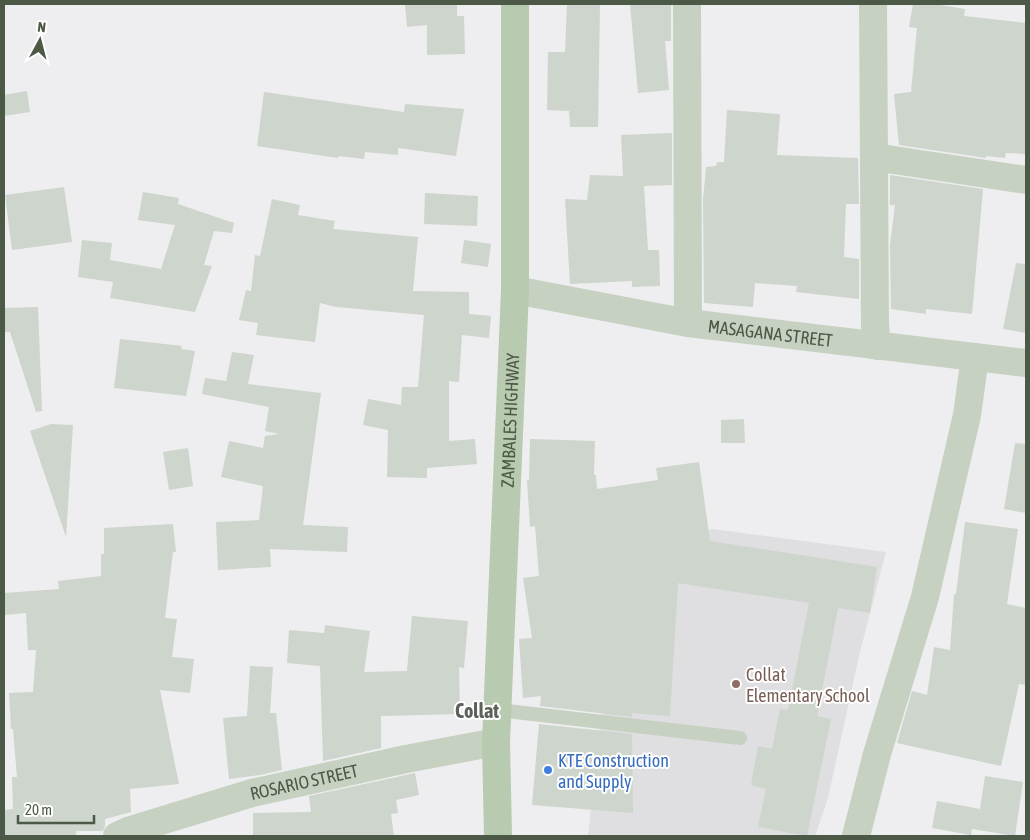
<svg xmlns="http://www.w3.org/2000/svg" width="1030" height="840" font-family="'Asap Condensed',sans-serif">
	<rect width="100%" height="100%" fill="#eeedf0"/>
	<path fill="#dfdee1" d="M713 529 886 552 859 656 828 798 815 836H588L601 714 619 711 624 542Z"/>
	<g fill="#ced5cc">
		<path d="M405 4H457V16H464L465 54 427 55V25L407 27Z"/>
		<path d="M567 4H600L598 127H570L569 111 547 110 548 52H565Z"/>
		<path d="M630 4H671V41H665L669 90 638 93Z"/>
		<path d="M913 4H934L965 9 964 16 1026 23V154L1006 153 1005 158 986 156V158L899 145 894 94 911 92 917 28 909 27Z"/>
		<path d="M27 91 30 112 4 116V95Z"/>
		<path d="M264 92 404 112 405 104 464 109 456 156 398 148V155L365 152 364 159 339 156 338 158 257 146Z"/>
		<path d="M727 110 780 114 777 155 858 158 859 204H846L844 257 859 259V299L796 292 797 286 755 283 753 307 704 303 703 200 706 167 716 166 717 162H724Z"/>
		<path d="M672 133V185L644 186 648 250H659L660 286 632 287V281L570 284 565 199 587 200 590 175 623 176 621 135Z"/>
		<path d="M890 175 983 189 972 314 926 309V314L891 309 890 245 895 205H890Z"/>
		<path d="M64 187 72 242 12 250 5 195Z"/>
		<path d="M143 192 179 198 178 204 234 223 232 233 214 231 204 265 212 266 195 312 110 298 113 282 78 277 82 240 112 243 110 260 161 269 175 225 138 220Z"/>
		<path d="M425 193 478 196 477 226 424 224Z"/>
		<path d="M272 199 300 205 298 215 335 221 333 229 418 237 413 291 469 292V314L491 316 489 338 462 335 459 382 449 381V441L475 439 477 464 427 468V478L387 477 388 430 363 425 368 399 401 405 402 387H418L424 315 336 307 320 303 315 342 256 335 258 323 239 320 246 290 251 291 255 255 260 256Z"/>
		<path d="M464 240 491 244 488 267 461 263Z"/>
		<path d="M1016 263 1026 264V333L1003 329Z"/>
		<path d="M38 307 42 411 36 412 10 332H4V308Z"/>
		<path d="M120 339 182 346 181 349 195 351 186 396 114 388Z"/>
		<path d="M232 352 254 355 248 384 321 393 303 525 348 527 347 552 270 549 271 567 218 570 216 522 259 520 263 486 221 477 229 441 263 448 265 436 279 434 265 431 269 407 202 394 205 378 226 381Z"/>
		<path d="M744 419 745 443H721V420Z"/>
		<path d="M51 424 73 425 66 537 30 431Z"/>
		<path d="M530 439 595 441 594 475H596L597 489 658 480 656 468 699 462 710 541 877 567 870 613 838 608 817 716 831 719 807 836 758 827 766 789 751 785 758 746 772 749 780 709 788 710 809 603 678 583 670 716 632 713V717L540 706 541 696 523 698 519 639 532 638 523 578 539 576 535 526 530 527 527 480H529Z"/>
		<path d="M1015 443 1026 444V513L1004 509Z"/>
		<path d="M188 448 193 486 169 490 163 452Z"/>
		<path d="M965 522 1018 529 1007 604 1026 608V685L1019 684 1001 766 897 743 912 691 927 695 934 647 950 650 954 594H956Z"/>
		<path d="M173 524 176 552H173L165 618 177 619 172 657 194 659 190 693 160 690 179 784 130 789 131 812 105 819V826L103 831H76V836H4V810L13 809 12 777H17L13 729H11L9 693 33 692 36 650H28L26 613 4 615V593L59 589 58 581 101 576V554H104V528Z"/>
		<path d="M412 616 468 621 464 668 459 667 460 714 381 716V748L323 761 320 666 287 663 289 630 324 633 325 625 370 631 364 672 407 671Z"/>
		<path d="M250 666 273 667 270 713H276L282 770 260 775 229 779 223 718 247 716Z"/>
		<path d="M539 724 632 734 633 813 532 805Z"/>
		<path d="M415 773 419 795 396 800 398 813 391 814 394 836H253V813L311 812 309 796Z"/>
		<path d="M985 776 1023 782 1015 836 972 829 971 835 932 828 937 801 980 809Z"/>
	</g>
	<g fill="none" stroke-linecap="round" stroke-linejoin="round">
		<path stroke="#c7d1c2" stroke-width="14" d="M498 710 740 738"/>
		<g stroke="#c7d1c2" stroke-width="28">
			<path d="M687 4 688 323"/>
			<path d="M873 4 875 325 877 346"/>
			<path d="M874 157 1026 180"/>
			<path id="s1" d="M515 290 688 323 1026 363"/>
			<path id="s2" d="M117 836 128 831 252 793 406 759 496 742"/>
			<path d="M856 836 877 754 925 597 967 415 975 357"/>
		</g>
		<path stroke="#b8caaf" stroke-width="28" id="s3" d="M498 836 496 742 515 290V4"/>
	</g>
	<circle fill="#8d6e63" stroke="#fff" stroke-width="2" cx="736" cy="684" r="5"/>
	<circle fill="#3f7fe0" stroke="#fff" stroke-width="2" cx="548" cy="770" r="5"/>
	<g text-anchor="middle" dominant-baseline="central" stroke-width="4" stroke-linejoin="round" paint-order="stroke">
		<g font-size="18" fill="#4d5947" stroke="#fff">
			<text stroke="none"><textPath href="#s1" startOffset="259">MASAGANA STREET</textPath></text>
			<text stroke="none"><textPath href="#s3" startOffset="416">ZAMBALES HIGHWAY</textPath></text>
			<text stroke="none"><textPath href="#s2" startOffset="195">ROSARIO STREET</textPath></text>
		</g>
		<g font-size="18" fill="#785e54" stroke="#fff" text-anchor="start">
			<text x="746" y="674">Collat<tspan x="746" dy="21">Elementary School</tspan></text>
		</g>
		<g font-size="18" fill="#366cbe" stroke="#fff" text-anchor="start">
			<text x="558" y="760">KTE Construction<tspan x="558" dy="21">and Supply</tspan></text>
		</g>
		<g font-size="20" font-weight="bold" fill="#5c615a" stroke="#fff">
			<text x="477" y="710">Collat</text>
		</g>
	</g>
	<rect width="1030" height="840" fill="none" stroke="#4d5947" stroke-width="10"/>
	<g transform="translate(40 40) rotate(7)" stroke="#ffffff" stroke-width="4" paint-order="stroke">
	<path d="M0-4L9 19L0 12L-9 19Z" fill="#4d5947"/>
	<text y="-8" font-size="14" font-weight="bold" text-anchor="middle" fill="#4d5947">N</text>
	</g>
	<path d="M18 815v8h76v-8" fill="none" stroke="#4d5947" stroke-width="2.5"/>
	<text x="25" y="815" font-size="15" fill="#4d5947" stroke="#ffffff" stroke-width="4" paint-order="stroke">20 m</text>
</svg>
